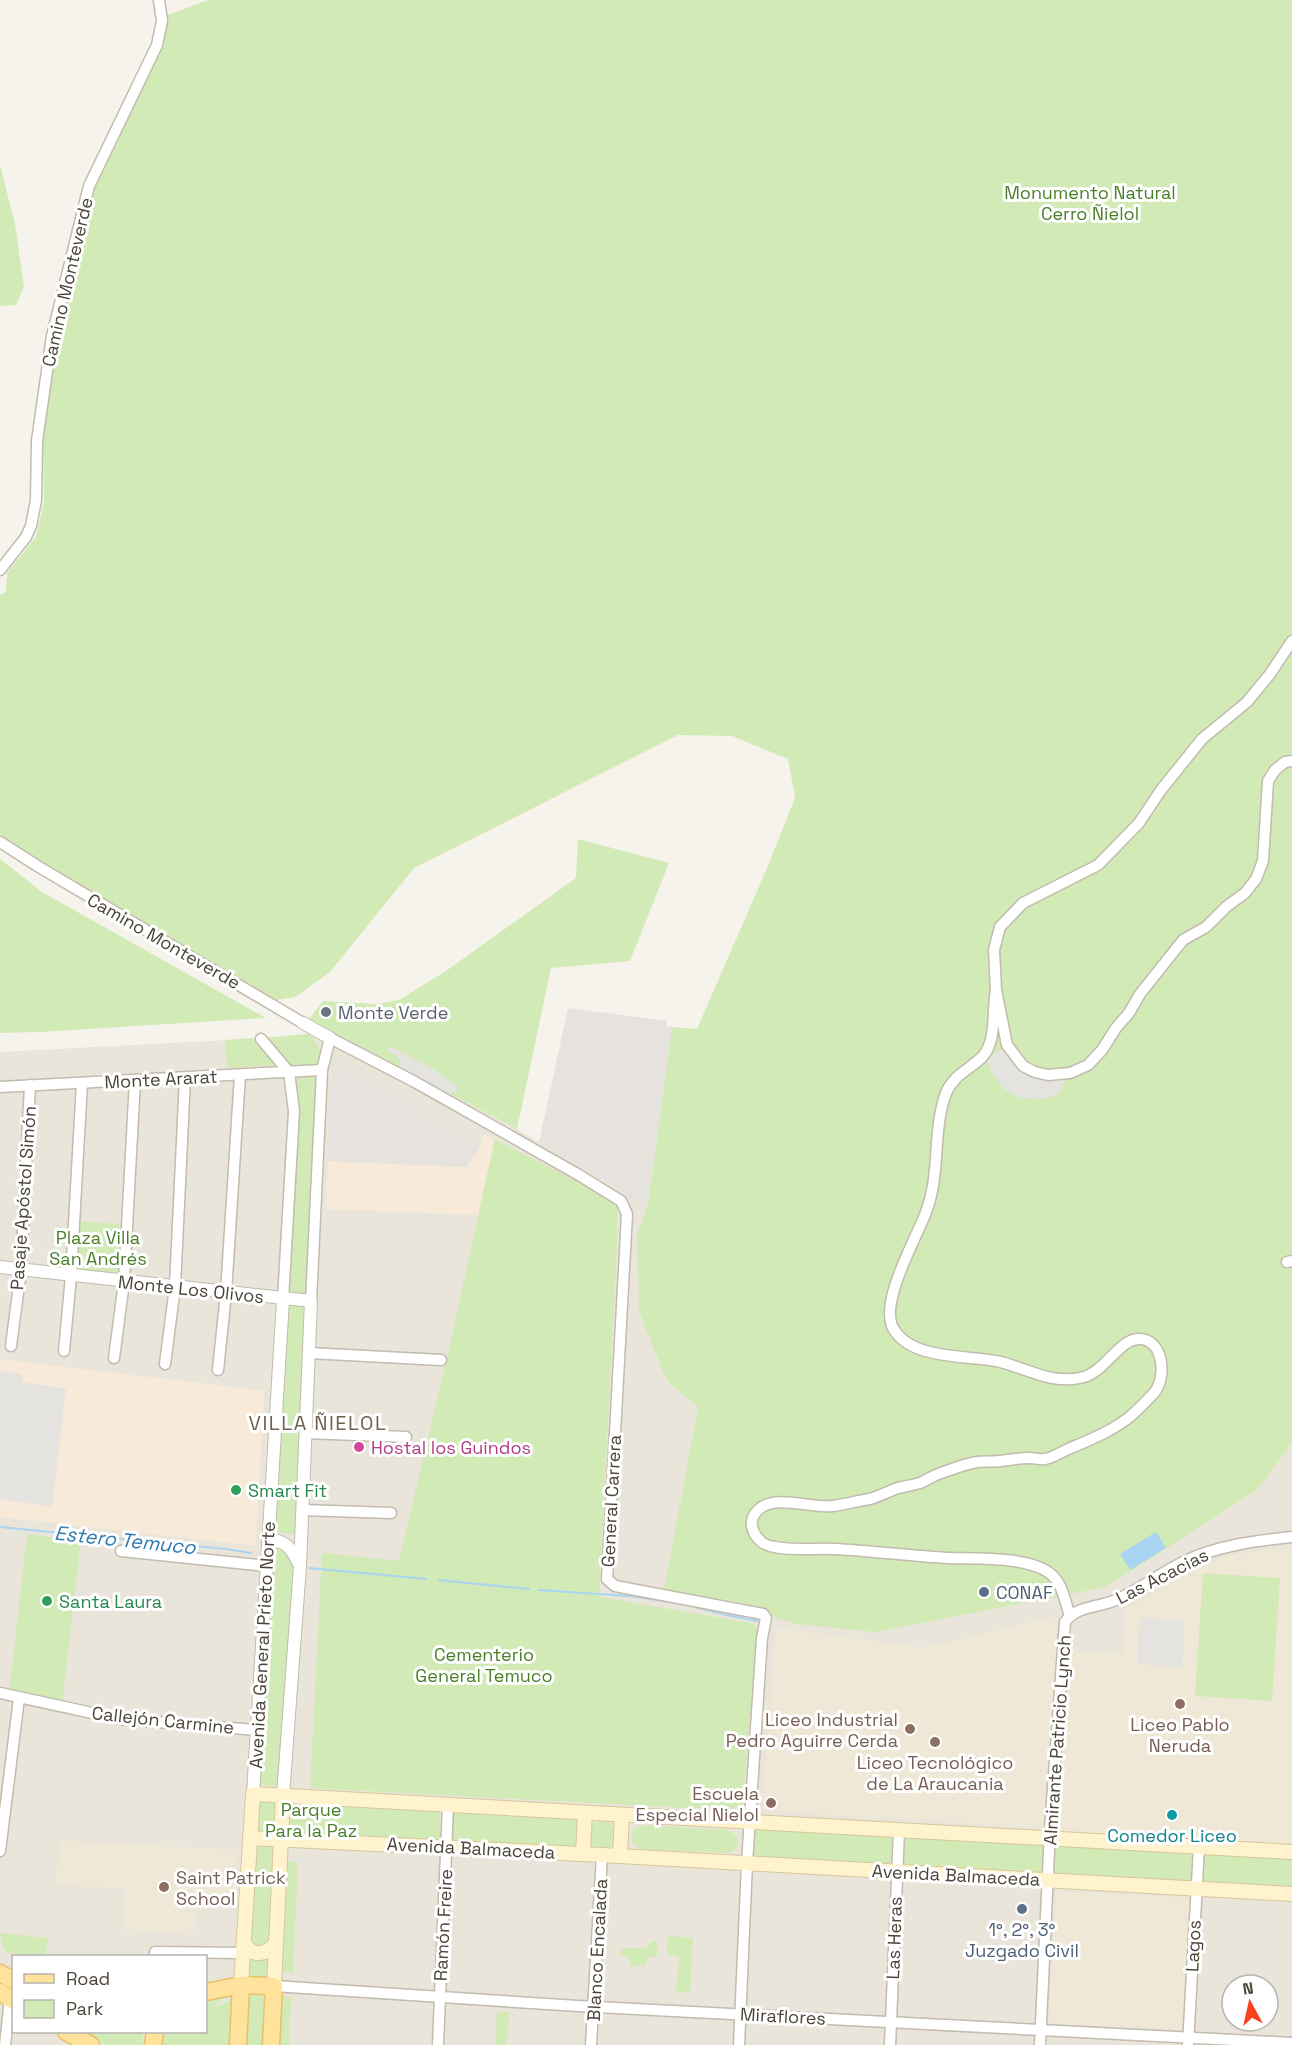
<svg xmlns="http://www.w3.org/2000/svg" width="1292" height="2045" font-family="'Space Grotesk',sans-serif">
	<rect width="100%" height="100%" fill="#f6f3ec"/>
	<path fill="#eae5da" fill-rule="evenodd" d="M316 1022 517 1129 623 1192 628 1201 648 1205 637 1233 667 1381 698 1406 665 1590 745 1603 777 1618 1008 1605 1106 1587 1257 1490 1292 1443V2045H0V1052L264 1038 307 1034ZM14 1956H206V2032H14ZM1232 1985H1268V2021H1232Z"/>
	<g fill="#f7ead8">
		<path d="M484 1134 495 1139 478 1215 326 1209 328 1161 466 1167 479 1149Z"/>
		<path d="M0 1359 264 1391 256 1546 0 1517Z"/>
	</g>
	<g fill="#e6e2dd">
		<path d="M568 1008 667 1021V1027H672L648 1205 628 1201 623 1192 539 1142Z"/>
		<path d="M332 1060 479 1149 466 1167 328 1161Z"/>
	</g>
	<g fill="#efe8d6">
		<path d="M1292 1546V1846L1053 1835 1058 1754H1066L1071 1653 1124 1654 1125 1610 1199 1566 1232 1555Z"/>
		<path d="M1057 1616 1046 1828 762 1811 776 1628 923 1648Z"/>
		<path d="M60 1841 238 1850 235 1903 196 1902 193 1935 124 1929 125 1888 56 1885Z"/>
		<path d="M1056 1891 1191 1898 1184 2030 1049 2023Z"/>
	</g>
	<g fill="#d2eab5">
		<path d="M208 0H1292V1443L1257 1490 1106 1587 875 1632 796 1624 777 1618 745 1603 664 1590 698 1407 667 1381 639 1312 637 1233 648 1205 672 1027 697 1029 767 868 795 798 788 759 732 736 678 735 414 868 330 972 295 997 265 1002 0 840V595L6 592 7 573 36 537 44 502 43 443 54 341 92 187 163 41 168 15Z"/>
		<path d="M0 165 15 224 24 287 16 305 0 306Z"/>
		<path d="M578 839 669 863 630 961 551 968 517 1129 309 1019 323 1001 377 1004 399 1000 446 971 576 878Z"/>
		<path d="M0 859 42 892 266 1018 40 1032 0 1033Z"/>
		<path d="M308 1034C322 1045 329 1065 305 1067 300 1067 295 1068 290 1066 280 1062 271 1047 264 1038Z"/>
		<path d="M252 1038 267 1051 274 1061 273 1065 227 1068 225 1040Z"/>
		<path d="M319 1073 308 1299 285 1297 292 1075Z"/>
		<path d="M495 1139 600 1193 617 1207V1244L599 1597 751 1623 757 1629 742 1811 310 1788 322 1553 399 1561 451 1340Z"/>
		<path d="M78 1221 120 1224 117 1273 75 1270Z"/>
		<path d="M297 1303 305 1306 308 1311 295 1534 274 1532 287 1309 290 1306Z"/>
		<path d="M27 1534 81 1541 62 1705 9 1694Z"/>
		<path d="M273 1543 283 1545 296 1561 283 1786 257 1785Z"/>
		<path d="M1203 1573 1280 1578 1272 1701 1195 1696Z"/>
		<path d="M256 1799 282 1801 280 1835 254 1833Z"/>
		<path d="M287 1800 440 1810V1842L285 1837Z"/>
		<path d="M452 1807 584 1816 582 1852 451 1846Z"/>
		<circle cx="602" cy="1835" r="14"/>
		<path d="M644 1825 726 1830 736 1835C740 1844 737 1851 728 1853L641 1849 632 1843C630 1833 634 1827 644 1825Z"/>
		<path d="M754 1828 894 1835 892 1869 752 1859Z"/>
		<path d="M903 1836 1045 1844 1043 1875 902 1869Z"/>
		<path d="M1055 1844 1193 1852 1191 1883 1053 1875Z"/>
		<path d="M255 1845H268L279 1850 272 1982 246 1980Z"/>
		<path d="M1202 1851 1292 1856V1890L1200 1885Z"/>
		<path d="M283 1861 298 1862 293 1973 279 1972Z"/>
		<path d="M0 1933 48 1938 45 1956 8 1953 3 1948Z"/>
		<path d="M668 1936 693 1938 690 1993 676 1992 679 1956 667 1955Z"/>
		<path d="M652 1941H656L657 1944V1956L648 1958 645 1965 631 1967 629 1959 619 1953 624 1948H645Z"/>
		<path d="M231 1991 212 2009 237 1997 234 2045H162V2032H206V1997Z"/>
		<path d="M245 1991 271 1993 268 2045H242Z"/>
		<path d="M278 1997H291L289 2045H276Z"/>
		<path d="M497 2012H509L508 2037 505 2045H495Z"/>
		<path d="M79 2032H143L142 2045H107Z"/>
	</g>
	<g fill="#e5e3e0">
		<path d="M1007 1045 1035 1072 1070 1073 1057 1096 1038 1099 1020 1098 1004 1089 990 1070 987 1060Z"/>
		<path d="M389 1046 432 1068 459 1088 450 1094 401 1068 398 1057 386 1050Z"/>
		<path d="M0 1371 22 1374V1382L66 1389 52 1507 0 1499Z"/>
		<path d="M1140 1618 1185 1621 1182 1668 1137 1664Z"/>
	</g>
	<path fill="#a9d4f2" d="M1156 1532 1166 1548 1130 1570 1120 1554Z"/>
	<g fill="none" stroke-linecap="round" stroke-linejoin="round">
		<g stroke="#a9d4f2" stroke-width="2">
			<path d="M0 1527 226 1549 251 1553"/>
			<path d="M309 1568 426 1579"/>
			<path d="M438 1580 529 1589"/>
			<path d="M538 1590 629 1596 678 1603"/>
			<path d="M692 1606 726 1615 757 1621"/>
		</g>
		<defs>
			<g id="minor">
				<path d="M0 570 26 537 31 526 36 500 37 441 52 336 89 186 157 45 162 21 159 0"/>
				<path d="M1292 641 1270 674 1247 702 1202 739 1161 790 1139 823 1098 865 1023 903 1000 927 994 950 996 990 1007 1045 1023 1066 1035 1072 1048 1075 1070 1073 1088 1065 1102 1050 1116 1028 1129 1013 1140 994 1183 940 1206 927 1226 907 1245 893 1256 879 1263 861 1268 781 1275 770 1285 762 1292 761"/>
				<path d="M0 842 39 867 303 1023"/>
				<path d="M996 990C992 1009 997 1040 983 1056 971 1069 954 1074 946 1093 932 1131 941 1173 926 1212 916 1239 881 1299 892 1326 908 1360 965 1355 996 1361 1026 1367 1051 1386 1084 1377 1105 1371 1119 1340 1138 1339 1164 1338 1167 1378 1154 1393 1146 1401 1136 1412 1127 1419 1108 1433 1087 1441 1066 1450 1060 1453 1052 1458 1045 1459 1040 1460 1035 1458 1030 1458 1020 1458 1010 1460 1000 1461 992 1462 984 1461 977 1462 965 1464 952 1469 941 1473 934 1475 927 1480 920 1483 913 1485 906 1486 898 1488 889 1491 880 1496 870 1499 858 1501 845 1504 833 1506 812 1509 776 1494 759 1509 750 1517 750 1527 756 1536 761 1543 766 1546 775 1547 794 1551 815 1548 835 1549 873 1551 911 1556 949 1558 976 1559 1031 1556 1052 1575 1063 1585 1065 1602 1070 1616"/>
				<path d="M261 1039 289 1072 294 1111 283 1300"/>
				<path d="M0 1087 322 1070"/>
				<path d="M1287 1262 1292 1261"/>
				<path d="M311 1301 322 1070 330 1038 415 1082 579 1175 621 1201 627 1214 607 1579 615 1586 763 1614 766 1618 762 1638 747 1863 739 2045"/>
				<path d="M11 1346 21 1270 30 1085"/>
				<path d="M64 1351 71 1276 82 1083"/>
				<path d="M309 1353 441 1360"/>
				<path d="M114 1358 124 1282 135 1080"/>
				<path d="M165 1364 175 1287 185 1078"/>
				<path d="M218 1370 226 1293 240 1075"/>
				<path d="M306 1433 406 1437"/>
				<path d="M302 1510 391 1513"/>
				<path d="M121 1551 267 1566"/>
				<path d="M0 1693 120 1719 257 1730"/>
				<path d="M0 1851 19 1698"/>
				<path d="M155 1952 243 1953"/>
				<path d="M274 1986 578 2006 1292 2043"/>
				<path d="M5 2045 10 1998"/>
				<path d="M438 2045 448 1805"/>
				<path d="M591 2045 602 1855"/>
				<path d="M890 2045 899 1831"/>
				<path d="M1040 2045 1050 1829 1065 1622C1077 1605 1100 1608 1118 1599 1141 1589 1162 1572 1185 1561 1220 1545 1255 1541 1292 1537"/>
				<path d="M1188 2045 1199 1847"/>
			</g>
			<g id="tertiary">
				<path d="M303 1023 330 1038"/>
				<path d="M0 1267 311 1301 300 1566 283 1796"/>
				<path d="M268 1539C285 1541 291 1547 298 1562"/>
				<path d="M253 1794 283 1300"/>
			</g>
			<g id="secondary">
				<path d="M250 1838 602 1855 1292 1894"/>
				<path d="M583 1854 585 1813"/>
				<path d="M620 1856 622 1815"/>
				<path d="M244 1943C253 1958 266 1955 276 1943"/>
				<path d="M241 1985 253 1794 1292 1852"/>
				<path d="M274 1986 283 1796"/>
			</g>
			<g id="primary">
				<path d="M0 1973 14 1981"/>
				<path d="M0 1992 14 2001"/>
				<path d="M206 1992 241 1985 274 1986 271 2045"/>
				<path d="M66 2032 91 2045"/>
				<path d="M153 2045 155 2032"/>
				<path d="M238 2045 241 1985"/>
			</g>
		</defs>
		<use href="#minor" stroke="#c2bbae" stroke-width="13"/>
		<use href="#tertiary" stroke="#c2bbae" stroke-width="14"/>
		<use href="#secondary" stroke="#d6c79b" stroke-width="16"/>
		<use href="#primary" stroke="#e6c16a" stroke-width="19"/>
		<use href="#minor" stroke="#fff" stroke-width="10"/>
		<use href="#tertiary" stroke="#fff" stroke-width="12"/>
		<use href="#secondary" stroke="#fff3cd" stroke-width="14"/>
		<use href="#primary" stroke="#ffe39c" stroke-width="16"/>
	</g>
	<circle fill="#6b7280" stroke="#fff" stroke-width="2" cx="326" cy="1012" r="6"/>
	<circle fill="#d1479c" stroke="#fff" stroke-width="2" cx="359" cy="1447" r="6"/>
	<g fill="#2e9e5b" stroke="#fff" stroke-width="2">
		<circle cx="236" cy="1490" r="6"/>
		<circle cx="47" cy="1601" r="6"/>
	</g>
	<g fill="#5c6f8a" stroke="#fff" stroke-width="2">
		<circle cx="984" cy="1592" r="6"/>
		<circle cx="1022" cy="1909" r="6"/>
	</g>
	<g fill="#8d6e63" stroke="#fff" stroke-width="2">
		<circle cx="1180" cy="1704" r="6"/>
		<circle cx="910" cy="1729" r="6"/>
		<circle cx="935" cy="1742" r="6"/>
		<circle cx="771" cy="1803" r="6"/>
		<circle cx="164" cy="1887" r="6"/>
	</g>
	<circle fill="#0f9aa8" stroke="#fff" stroke-width="2" cx="1172" cy="1815" r="6"/>
	<g text-anchor="middle" dominant-baseline="central" stroke-width="6" stroke-linejoin="round" paint-order="stroke">
		<g font-size="18" fill="#4a7f2a" stroke="#fff">
			<text x="1090" y="192">Monumento Natural<tspan x="1090" dy="21">Cerro Ñielol</tspan></text>
			<text x="98" y="1237">Plaza Villa<tspan x="98" dy="21">San Andrés</tspan></text>
			<text x="484" y="1654">Cementerio<tspan x="484" dy="21">General Temuco</tspan></text>
			<text x="311" y="1809">Parque<tspan x="311" dy="21">Para la Paz</tspan></text>
		</g>
		<g font-size="18" fill="#4b4439" stroke="#fff">
			<text transform="translate(67 282) rotate(-77)">Camino Monteverde</text>
			<text transform="translate(164 941) rotate(30)">Camino Monteverde</text>
			<text transform="translate(161 1079) rotate(-3)">Monte Ararat</text>
			<text transform="translate(23 1198) rotate(-86)">Pasaje Apóstol Simón</text>
			<text transform="translate(191 1289) rotate(6)">Monte Los Olivos</text>
			<text transform="translate(611 1501) rotate(-87)">General Carrera</text>
			<text transform="translate(1162 1576) rotate(-27)">Las Acacias</text>
			<text transform="translate(262 1645) rotate(-87)">Avenida General Prieto Norte</text>
			<text transform="translate(163 1720) rotate(6)">Callejón Carmine</text>
			<text transform="translate(1057 1740) rotate(-86)">Almirante Patricio Lynch</text>
			<text transform="translate(471 1848) rotate(3)">Avenida Balmaceda</text>
			<text transform="translate(956 1875) rotate(3)">Avenida Balmaceda</text>
			<text transform="translate(443 1925) rotate(-87)">Ramón Freire</text>
			<text transform="translate(894 1938) rotate(-88)">Las Heras</text>
			<text transform="translate(1193 1946) rotate(-87)">Lagos</text>
			<text transform="translate(597 1950) rotate(-87)">Blanco Encalada</text>
			<text transform="translate(783 2016) rotate(3)">Miraflores</text>
		</g>
		<g font-size="18" fill="#5b616d" stroke="#fff" text-anchor="start">
			<text x="338" y="1012">Monte Verde</text>
		</g>
		<g font-size="18" fill="#b23c85" stroke="#fff" text-anchor="start">
			<text x="371" y="1447">Hostal los Guindos</text>
		</g>
		<g font-size="18" fill="#27864d" stroke="#fff" text-anchor="start">
			<text x="248" y="1490">Smart Fit</text>
			<text x="59" y="1601">Santa Laura</text>
		</g>
		<g font-size="18" fill="#4e5e75" stroke="#fff" text-anchor="start">
			<text x="996" y="1592">CONAF</text>
			<text x="1022" y="1929" text-anchor="middle">1°, 2°, 3°<tspan x="1022" dy="21">Juzgado Civil</tspan></text>
		</g>
		<g font-size="18" fill="#785e54" stroke="#fff" text-anchor="end">
			<text x="898" y="1719">Liceo Industrial<tspan x="898" dy="21">Pedro Aguirre Cerda</tspan></text>
			<text x="1180" y="1724" text-anchor="middle">Liceo Pablo<tspan x="1180" dy="21">Neruda</tspan></text>
			<text x="935" y="1762" text-anchor="middle">Liceo Tecnológico<tspan x="935" dy="21">de La Araucania</tspan></text>
			<text x="759" y="1793">Escuela<tspan x="759" dy="21">Especial Nielol</tspan></text>
			<text x="176" y="1877" text-anchor="start">Saint Patrick<tspan x="176" dy="21">School</tspan></text>
		</g>
		<g font-size="18" fill="#0d838f" stroke="#fff">
			<text x="1172" y="1835">Comedor Liceo</text>
		</g>
		<g font-size="20" letter-spacing="1.5" fill="#6e6250" stroke="#fff">
			<text x="318" y="1423">VILLA ÑIELOL</text>
		</g>
		<g font-size="20" font-style="italic" fill="#2e7ab2" stroke="#fff">
			<text transform="translate(125 1540) rotate(6)">Estero Temuco</text>
		</g>
	</g>
	<rect x="12" y="1955" width="195" height="78" fill="#ffffff" stroke="#b7b4b0" stroke-width="1.5"/>
	<rect x="24" y="1974" width="30" height="9" fill="#ffe39c" stroke="#b7b4b0" stroke-width="1.5"/>
	<text x="66" y="1985" font-size="18" fill="#4b4439">Road</text>
	<rect x="24" y="2000" width="30" height="18" fill="#d2eab5" stroke="#b7b4b0" stroke-width="1.5"/>
	<text x="66" y="2015" font-size="18" fill="#4b4439">Park</text>
	<g transform="translate(1250 2003) rotate(352)"><circle r="28" fill="#ffffff" stroke="#b7b4b0" stroke-width="1.5"/>
	<path d="M0-4.5L10 22L0 15L-10 22Z" fill="#fc3f1d"/>
	<text y="-9" font-size="16" font-weight="bold" text-anchor="middle" fill="#4b4439">N</text>
	</g>
</svg>
